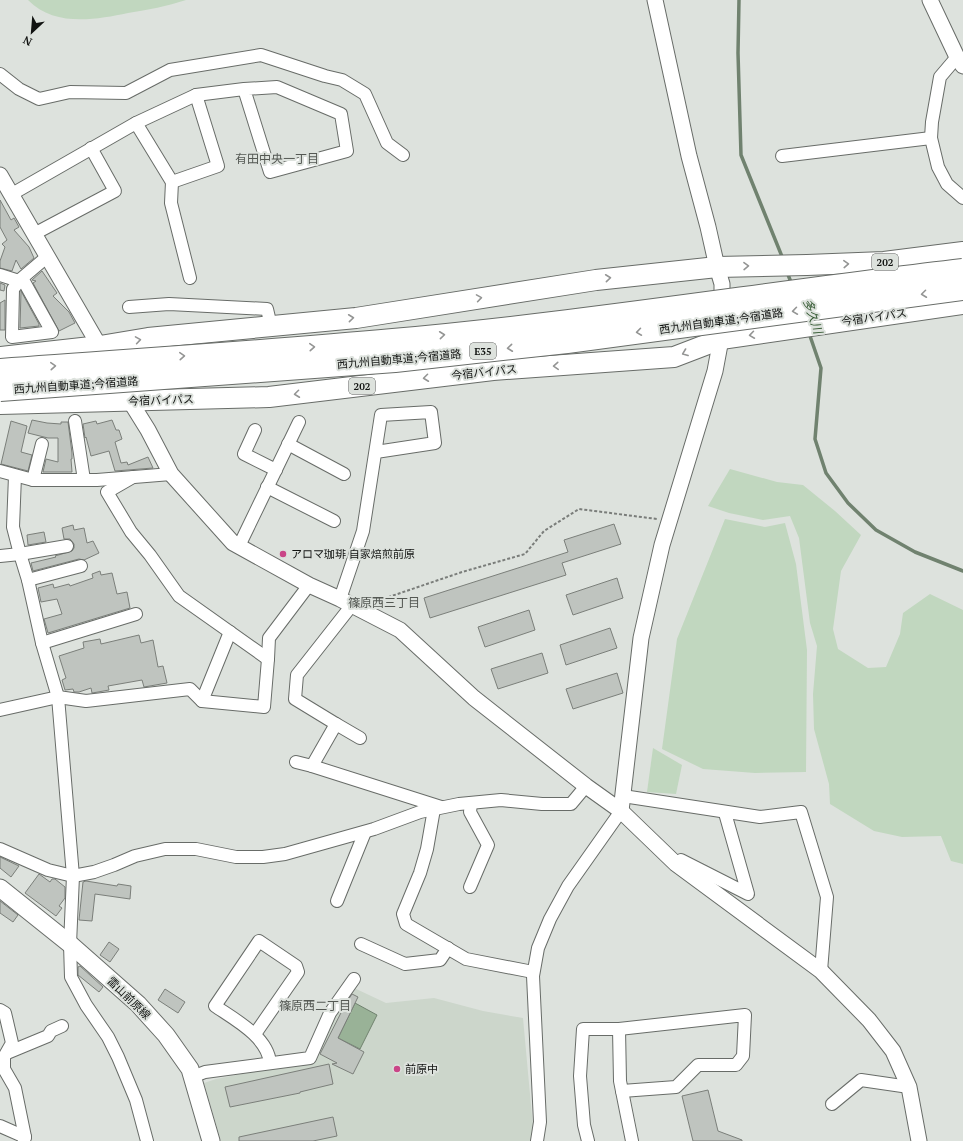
<svg xmlns="http://www.w3.org/2000/svg" width="963" height="1141" font-family="'PT Serif','Noto Sans JP',serif">
	<rect width="100%" height="100%" fill="#dde2dd"/>
	<path fill="#ccd6cb" d="M352 987 386 1003 434 998 483 1011 523 1018 533 1127 531 1141H221L204 1083 216 1079 314 1060 337 1011Z"/>
	<g fill="#c1d7bf">
		<path d="M28 0H186C167 6 148 10 128 13 95 20 54 27 28 0Z"/>
		<path d="M730 469 777 482 803 485 835 511 861 535 841 571 833 629 838 649 868 668 886 667 900 634 903 613 930 594 963 610V864L951 861 941 836 902 837 874 831 830 804 829 784 814 729 813 694 817 646 810 623 799 538 790 516 763 520 729 513 708 506Z"/>
		<path d="M725 519 765 527 785 523 796 564 807 650 806 772 755 773 703 769 662 749 677 639Z"/>
		<path d="M653 748 682 765 676 794 647 792Z"/>
	</g>
	<path fill="#99b297" stroke="#70826f" d="M355 1003 377 1015 360 1049 338 1038Z"/>
	<g fill="none" stroke-linecap="round" stroke-linejoin="round">
		<g stroke="#70826f" stroke-width="3.5">
			<path d="M739 0 738 53 741 155 783 259"/>
			<path d="M787 272 792 285"/>
			<path d="M809 333 821 368 815 439 826 473 848 503 876 530 915 552 963 571"/>
		</g>
	</g>
	<g fill="#bfc4bf" stroke="#7b7f7a">
		<path d="M0 200 11 220 14 218 19 227 14 230 29 247 34 258 21 269 16 260 12 271 0 268V261L5 247 2 244 7 240 0 227Z"/>
		<path d="M42 271 57 293 53 296 69 312 75 323 59 331 33 283 36 281 32 280Z"/>
		<path d="M0 283 5 285 4 291 0 290Z"/>
		<path d="M21 291 39 324V326L20 328Z"/>
		<path d="M5 300V330H0V303Z"/>
		<path d="M32 420 47 423 61 424V422H68L72 453V459H71L72 472H43L46 459 58 462V438H48L28 433Z"/>
		<path d="M112 420 116 430H119L122 439 115 442 121 463 127 462 128 465 148 457 153 468 115 471 109 451 91 456 86 437 85 438 83 424 96 421 97 424Z"/>
		<path d="M11 421 27 426 21 452 32 455 28 471 1 464Z"/>
		<path d="M614 524 621 544 562 563 566 575 430 618 424 598 568 552 564 540Z"/>
		<path d="M73 525 74 530 84 528 87 543 93 541 99 553 84 560 79 559 33 571 31 563 56 557 55 556 72 551 74 548V544L70 539H64L62 528Z"/>
		<path d="M44 532 46 542 28 545 27 535Z"/>
		<path d="M100 571 101 575 112 573 117 594 127 592 130 608 48 633 44 619 62 614 57 599 41 602 38 588 53 584 54 588 69 584 70 586 93 578 92 574Z"/>
		<path d="M617 578 623 598 573 615 566 595Z"/>
		<path d="M529 610 535 630 485 647 478 627Z"/>
		<path d="M610 628 617 648 566 665 560 645Z"/>
		<path d="M139 635 141 643 153 640 158 667 163 666 167 683 144 687 142 680 108 686 109 690 98 692 92 693 91 688 79 692H74L73 689 65 690 62 680 66 678 59 656 84 648 83 642 100 639 101 644Z"/>
		<path d="M542 653 548 673 498 689 491 669Z"/>
		<path d="M617 673 623 693 573 709 566 689Z"/>
		<path d="M0 857 19 866 11 877 0 868Z"/>
		<path d="M39 874 50 882 52 879H55L65 887V898L59 906 62 908 56 916 25 893Z"/>
		<path d="M86 881 117 886 118 884 131 886 130 899 95 894 92 921 79 920 83 882Z"/>
		<path d="M0 901 18 915 13 922 0 913Z"/>
		<path d="M109 942 119 949 110 962 100 955Z"/>
		<path d="M80 966 103 987 99 992 78 975V967Z"/>
		<path d="M165 989 185 1002 178 1013 158 1000Z"/>
		<path d="M352 994 358 997 338 1038 364 1052 353 1074 332 1064 337 1063 320 1054 346 1003Z"/>
		<path d="M329 1064 333 1084 300 1092V1093L230 1107 225 1087Z"/>
		<path d="M708 1090 718 1131 742 1140V1141H693L682 1096Z"/>
		<path d="M333 1117 337 1136 313 1141H239V1137Z"/>
	</g>
	<g fill="none" stroke-linecap="round" stroke-linejoin="round">
		<defs>
			<g id="minor">
				<path d="M957 57 940 77 932 122 931 138 938 167 947 184 963 198"/>
				<path d="M0 74 19 89 39 99 70 92 126 93 170 70 261 55 325 76 342 80 365 94 387 143 403 155"/>
				<path d="M136 123 172 182 218 166 196 95"/>
				<path d="M782 156 931 138"/>
				<path d="M172 182 171 203 190 278"/>
				<path d="M12 194 136 123 196 95 244 89 277 87 341 114 347 151 270 172 244 89"/>
				<path d="M34 234 115 191 91 148"/>
				<path d="M0 275 19 281"/>
				<path d="M22 278 52 332 12 337 13 289 22 278 48 256"/>
				<path d="M129 307 169 304 267 309 271 326"/>
				<path d="M75 421 84 480"/>
				<path d="M255 430 244 454 276 470"/>
				<path d="M288 444 344 474"/>
				<path d="M0 471 33 480H97L171 474"/>
				<path d="M15 476 13 527 20 554 28 580 42 643 58 697 73 876 70 944 71 977 86 1005 108 1037 118 1057 136 1100 147 1141"/>
				<path d="M133 477 107 492 131 532 150 555 179 596 268 659"/>
				<path d="M33 480 42 444"/>
				<path d="M267 487 334 521"/>
				<path d="M239 546 299 422"/>
				<path d="M0 556 20 554 67 546"/>
				<path d="M28 580 81 566"/>
				<path d="M340 599 363 531 381 415 431 412 435 443 376 452"/>
				<path d="M352 605 297 675 295 699 336 724 312 766 441 807"/>
				<path d="M42 643 136 614"/>
				<path d="M202 701 230 632"/>
				<path d="M0 710 58 697 86 701 190 689 202 701 264 707 268 659 269 638 309 585"/>
				<path d="M336 724 360 738"/>
				<path d="M296 762 312 766"/>
				<path d="M623 796 760 817 801 812 827 897 821 971"/>
				<path d="M434 809 427 849 420 873 403 914 406 924 466 959 533 972"/>
				<path d="M0 849 48 870 73 876 94 872 114 865 135 856 165 849H196L236 857H263L285 854 374 829 420 812 459 804 501 800 542 804H571L586 786"/>
				<path d="M676 864 681 860 748 894 725 813"/>
				<path d="M470 887 488 845 470 812 471 803"/>
				<path d="M337 901 365 832"/>
				<path d="M361 944 405 964 440 960 448 948"/>
				<path d="M0 1010 5 1013 12 1043 4 1057V1069L15 1088 25 1137 24 1141"/>
				<path d="M619 1029 620 1081 632 1141"/>
				<path d="M255 1034 298 972 296 966 259 941 215 1006C234 1019 268 1037 270 1063"/>
				<path d="M7 1053 48 1036 51 1031 62 1026"/>
				<path d="M192 1077 205 1072 310 1058 330 1013 354 979"/>
				<path d="M832 1104 861 1080 909 1087"/>
				<path d="M0 1126 25 1137"/>
				<path d="M537 1141 540 1122 533 976 538 948 550 919 568 886 621 811"/>
				<path d="M588 1141 584 1125 580 1076 583 1029H619L745 1015 743 1056 736 1065H698L676 1087 622 1091"/>
			</g>
			<g id="tertiary">
				<path d="M655 0 689 156 708 227 717 267 722 284V292"/>
				<path d="M930 0 957 57 963 66"/>
				<path d="M0 175 104 354"/>
				<path d="M125 393 148 430 171 474 233 543 309 585 340 599 400 630 474 698 586 786 621 811 676 864 821 971 869 1020 893 1051 909 1087 919 1141"/>
				<path d="M621 811 641 638 662 545 715 371 721 339"/>
			</g>
			<path id="secondary" d="M0 888 70 944 138 1004 166 1035 190 1069 211 1141"/>
			<g id="trunk">
				<path d="M0 357 100 346 148 338 356 318 596 280 717 267 807 265 884 262 963 252"/>
				<path d="M0 404 269 397 493 370 674 357 721 339 963 304"/>
			</g>
		</defs>
		<use href="#minor" stroke="#686c68" stroke-width="14"/>
		<use href="#tertiary" stroke="#686c68" stroke-width="17"/>
		<use href="#secondary" stroke="#686c68" stroke-width="19"/>
		<use href="#trunk" stroke="#686c68" stroke-width="22"/>
		<path stroke="#7a7d7a" stroke-width="2" stroke-dasharray="3 2" stroke-linecap="butt" d="M374 602 462 572 525 554 544 531 579 509 657 519"/>
		<use href="#minor" stroke="#fff" stroke-width="12"/>
		<use href="#tertiary" stroke="#fff" stroke-width="15"/>
		<use href="#secondary" stroke="#fff" stroke-width="17"/>
		<use href="#trunk" stroke="#fff" stroke-width="20"/>
		<defs>
			<g id="motorway-bridge">
				<path d="M0 370C131 360 262 352 393 340 584 323 773 292 963 270"/>
				<path d="M0 390 395 361 567 342 963 289"/>
			</g>
		</defs>
		<use href="#motorway-bridge" stroke="#686c68" stroke-width="24" stroke-linecap="butt"/>
		<use href="#motorway-bridge" stroke="#fff" stroke-width="22"/>
	</g>
	<defs><path id="oneway-chevron" d="M-2-3.5L2.5 0L-2 3.5" fill="none" stroke-width="1.6" stroke-linecap="round" stroke-linejoin="round"/></defs>
	<g stroke="#949594">
		<use href="#oneway-chevron" transform="translate(846 264) rotate(-3)"/>
		<use href="#oneway-chevron" transform="translate(746 266) rotate(-1)"/>
		<use href="#oneway-chevron" transform="translate(608 278) rotate(-6)"/>
		<use href="#oneway-chevron" transform="translate(924 294) rotate(173)"/>
		<use href="#oneway-chevron" transform="translate(479 298) rotate(-9)"/>
		<use href="#oneway-chevron" transform="translate(795 311) rotate(172)"/>
		<use href="#oneway-chevron" transform="translate(351 318) rotate(-6)"/>
		<use href="#oneway-chevron" transform="translate(639 332) rotate(172)"/>
		<use href="#oneway-chevron" transform="translate(442 335) rotate(-6)"/>
		<use href="#oneway-chevron" transform="translate(752 335) rotate(172)"/>
		<use href="#oneway-chevron" transform="translate(138 340) rotate(-9)"/>
		<use href="#oneway-chevron" transform="translate(312 347) rotate(-4)"/>
		<use href="#oneway-chevron" transform="translate(510 348) rotate(174)"/>
		<use href="#oneway-chevron" transform="translate(685 353) rotate(159)"/>
		<use href="#oneway-chevron" transform="translate(182 356) rotate(-4)"/>
		<use href="#oneway-chevron" transform="translate(53 366) rotate(-4)"/>
		<use href="#oneway-chevron" transform="translate(556 366) rotate(176)"/>
		<use href="#oneway-chevron" transform="translate(426 378) rotate(173)"/>
		<use href="#oneway-chevron" transform="translate(297 394) rotate(173)"/>
	</g>
	<g fill="#ca4587" stroke="#dde2dd" stroke-width="1.5">
		<circle cx="283" cy="554" r="4"/>
		<circle cx="397" cy="1069" r="4"/>
	</g>
	<g text-anchor="middle" dominant-baseline="central" stroke-width="4" stroke-linejoin="round" paint-order="stroke">
		<g fill="#dde2dd" stroke="#4e514e" stroke-width="1">
			<rect x="872" y="254" width="26" height="16" rx="3"/>
			<rect x="470" y="343" width="26" height="16" rx="3"/>
			<rect x="349" y="378" width="26" height="16" rx="3"/>
		</g>
		<g font-size="10" font-weight="bold" fill="#111311">
			<text x="885" y="262">202</text>
			<text x="483" y="351">E35</text>
			<text x="362" y="386">202</text>
		</g>
		<g font-size="11" fill="#111311" stroke="#dde2dd">
			<text transform="translate(874 317) rotate(-8)">今宿バイパス</text>
			<text transform="translate(721 321) rotate(-8)">西九州自動車道;今宿道路</text>
			<text transform="translate(399 359) rotate(-5)">西九州自動車道;今宿道路</text>
			<text transform="translate(484 372) rotate(-6)">今宿バイパス</text>
			<text transform="translate(76 385) rotate(-4)">西九州自動車道;今宿道路</text>
			<text transform="translate(161 400) rotate(-2)">今宿バイパス</text>
			<text transform="translate(129 998) rotate(44)">雷山前原線</text>
		</g>
		<g font-size="11" fill="#111311" stroke="#dde2dd" text-anchor="start">
			<text x="291" y="554">アロマ珈琲 自家焙煎前原</text>
			<text x="405" y="1069">前原中</text>
		</g>
		<g font-size="12" fill="#545853" stroke="#dde2dd">
			<text x="277" y="158">有田中央一丁目</text>
			<text x="384" y="602">篠原西三丁目</text>
			<text x="315" y="1005">篠原西二丁目</text>
		</g>
		<g font-size="12" font-style="italic" fill="#335831" stroke="#dde2dd">
			<text transform="translate(813 316) rotate(71)">多久川</text>
		</g>
	</g>
	<g transform="translate(32 32) rotate(206)" stroke="#dde2dd" stroke-width="3" paint-order="stroke">
	<path d="M0-3L7 15L0 10L-7 15Z" fill="#111311"/>
	<text y="-6" font-size="11" font-weight="bold" text-anchor="middle" fill="#111311">N</text>
	</g>
</svg>
